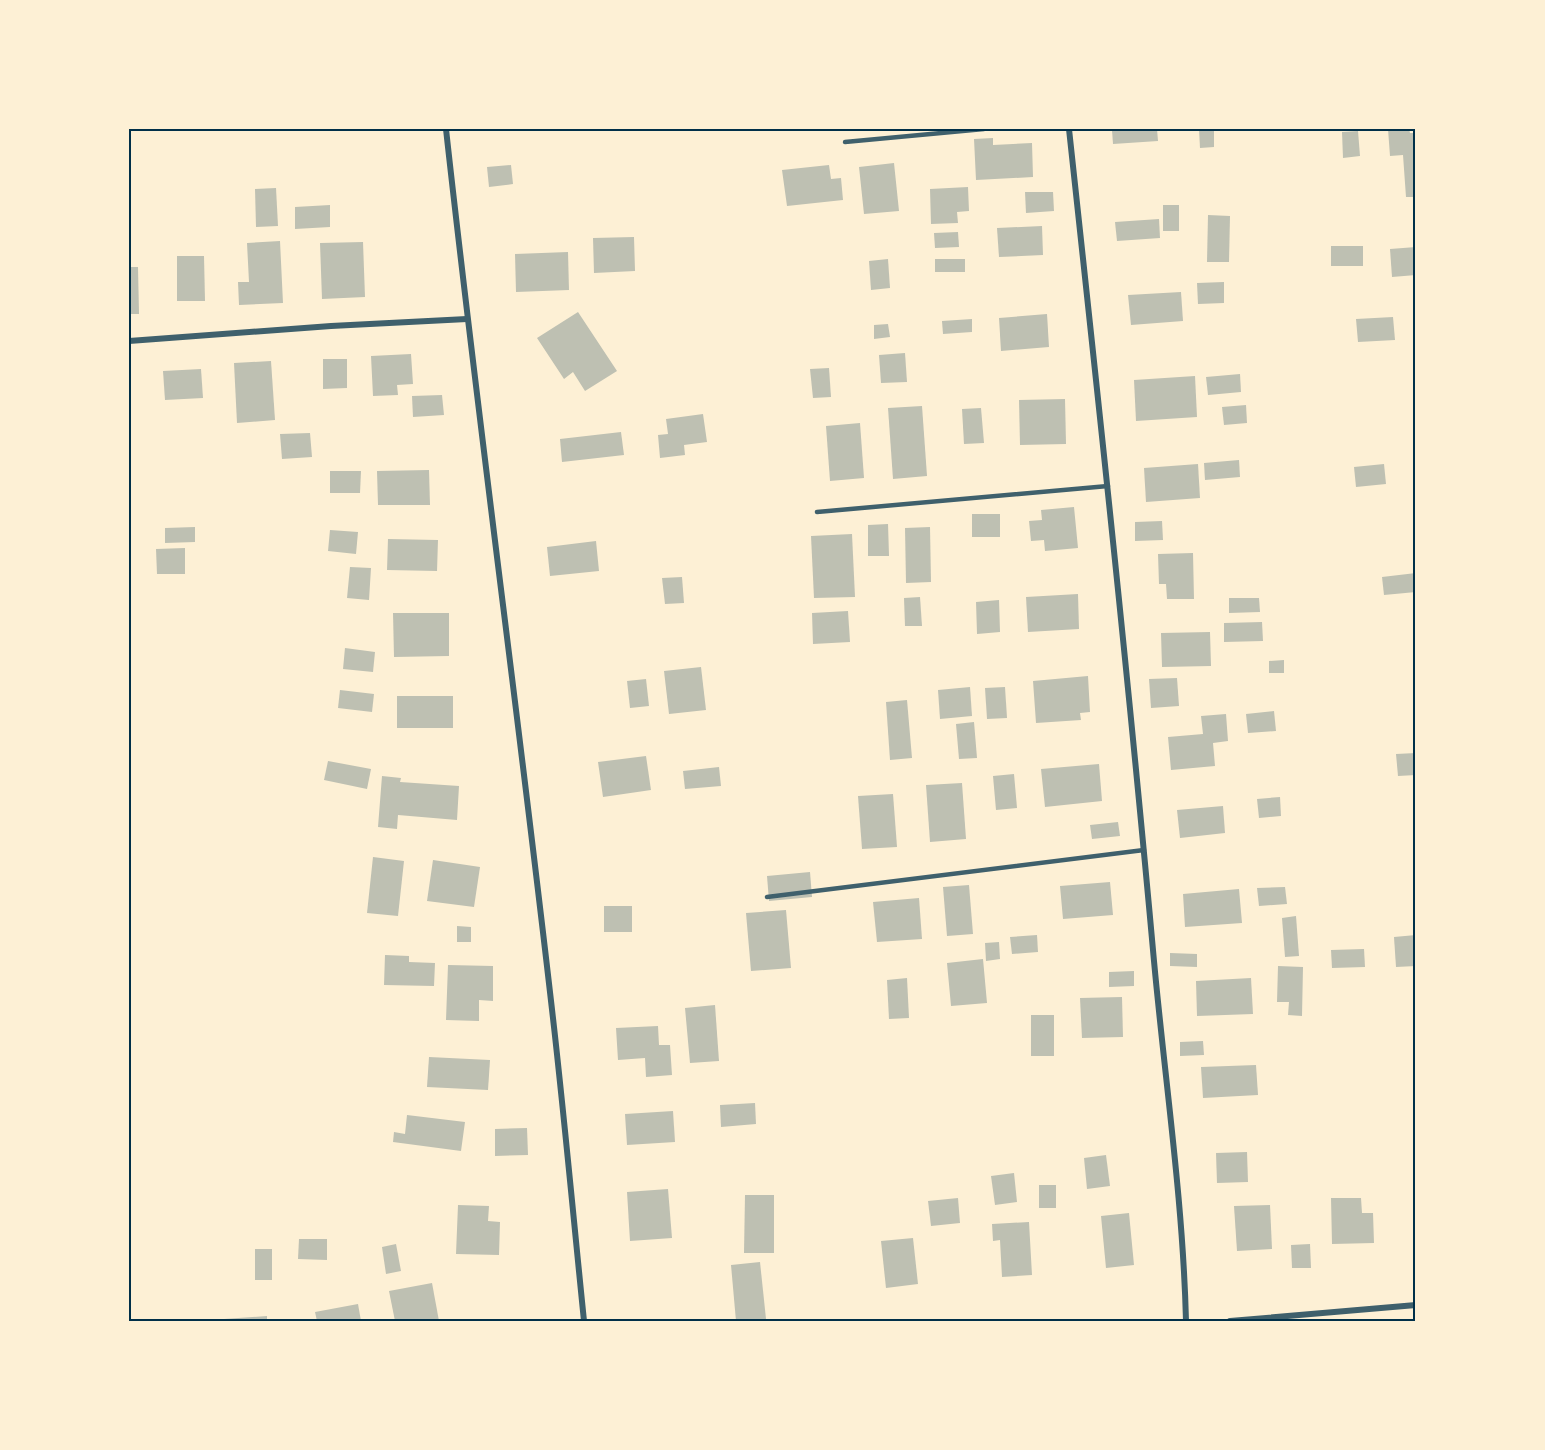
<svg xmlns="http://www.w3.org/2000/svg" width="1545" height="1450" font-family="'Work Sans',sans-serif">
	<rect width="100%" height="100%" fill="#fdf0d5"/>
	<g fill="#bec0b2">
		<path d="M1131 129H1157L1158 141 1113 144 1112 130Z"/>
		<path d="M1199 129H1214V147L1200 148Z"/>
		<path d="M1388 129H1409L1410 133H1416V197H1406L1403 155 1390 156Z"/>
		<path d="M1358 131 1360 156 1343 158 1342 132Z"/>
		<path d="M993 138V145L1032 143 1033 177 976 180 974 139Z"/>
		<path d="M894 163 899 211 864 214 859 167Z"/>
		<path d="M511 165 513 184 489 187 487 167Z"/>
		<path d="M829 165 831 179 841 178 843 200 787 206 782 170Z"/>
		<path d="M968 187 969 211 957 212 958 223 931 224 930 189Z"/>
		<path d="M276 188 278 226 256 227 255 189Z"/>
		<path d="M1025 192H1053L1054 211 1026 213Z"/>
		<path d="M330 205V227L295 229V207Z"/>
		<rect x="1163" y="205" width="16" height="26"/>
		<path d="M1208 215 1230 216 1229 262H1207Z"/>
		<path d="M1159 219 1160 238 1117 241 1115 222Z"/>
		<path d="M1042 226 1043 255 999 257 997 228Z"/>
		<path d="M958 232 959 247 935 248 934 233Z"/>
		<path d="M634 237 635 271 594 273 593 238Z"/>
		<path d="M280 241 283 303 239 305 238 282H249L247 243Z"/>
		<path d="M363 242 365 297 322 299 320 243Z"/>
		<rect x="1331" y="246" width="32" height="20"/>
		<path d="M1416 247V275L1392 277 1390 249Z"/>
		<path d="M568 252 569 290 516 292 515 254Z"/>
		<path d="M177 256H204L205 301H177Z"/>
		<path d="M888 259 890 288 871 290 869 261Z"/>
		<rect x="935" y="259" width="30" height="13"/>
		<path d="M129 267H138L139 314H129Z"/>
		<path d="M1224 282V303L1198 304 1197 283Z"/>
		<path d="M1181 292 1183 321 1131 325 1128 295Z"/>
		<path d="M578 312 617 371 585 391 573 372 564 379 537 338Z"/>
		<path d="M1047 314 1049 347 1001 351 999 318Z"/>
		<path d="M1393 317 1395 340 1358 342 1356 319Z"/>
		<path d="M972 319V332L943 334 942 321Z"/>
		<path d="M888 324 890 337 874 339V325Z"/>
		<path d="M905 353 907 382 881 383 879 355Z"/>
		<path d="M411 354 413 384 397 385 398 395 373 396 371 356Z"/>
		<path d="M323 359H347V388L323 389Z"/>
		<path d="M271 361 275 420 237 423 234 363Z"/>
		<path d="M829 368 831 397 813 398 810 369Z"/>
		<path d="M201 369 203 398 165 400 163 371Z"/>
		<path d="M1240 374 1241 392 1208 395 1206 377Z"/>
		<path d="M1195 376 1197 417 1136 421 1134 380Z"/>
		<path d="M442 395 444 415 413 417 412 396Z"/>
		<path d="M1065 399 1066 444 1020 445 1019 400Z"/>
		<path d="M1246 405 1247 423 1224 425 1222 407Z"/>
		<path d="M922 406 927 476 893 479 888 408Z"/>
		<path d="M981 408 984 443 964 444 962 409Z"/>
		<path d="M703 414 707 442 684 445 685 455 660 458 658 435 668 434 666 419Z"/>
		<path d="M860 423 864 478 830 481 826 426Z"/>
		<path d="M621 432 624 455 562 462 560 439Z"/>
		<path d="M310 433 312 457 282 459 280 434Z"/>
		<path d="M1239 460 1240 477 1205 480 1204 463Z"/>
		<path d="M1198 464 1200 498 1146 502 1144 468Z"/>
		<path d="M1384 464 1386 484 1356 487 1354 467Z"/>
		<path d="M429 470 430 505H378L377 471Z"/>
		<path d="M330 471H361L360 493H330Z"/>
		<path d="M1074 507 1078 548 1045 551 1044 540 1031 541 1029 521 1042 520 1041 510Z"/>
		<rect x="972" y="514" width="28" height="23"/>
		<path d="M1162 521 1163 540 1135 541V522Z"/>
		<path d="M888 524 889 556H868V525Z"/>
		<path d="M195 527V542L165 543V528Z"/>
		<path d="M930 527 931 582 906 583 905 528Z"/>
		<path d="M330 530 358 532 356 554 328 551Z"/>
		<path d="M852 534 855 597 814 598 811 536Z"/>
		<path d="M388 539 438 540 437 571 387 570Z"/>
		<path d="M596 541 599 571 550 576 547 547Z"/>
		<path d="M185 548V574H157L156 549Z"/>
		<path d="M1193 553 1194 599H1167L1166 584H1159L1158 554Z"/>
		<path d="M350 567 371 568 369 600 347 598Z"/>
		<path d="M1416 573V592L1384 595 1382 577Z"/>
		<path d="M682 577 684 603 665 604 662 578Z"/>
		<path d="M1078 594 1079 629 1028 632 1026 597Z"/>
		<path d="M920 597 922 626H905L904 598Z"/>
		<path d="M1229 598H1259L1260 612 1229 613Z"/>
		<path d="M999 600 1000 632 977 634 976 602Z"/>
		<path d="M848 611 850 642 813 644 812 613Z"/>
		<path d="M393 613H449V656L394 657Z"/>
		<path d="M1262 622 1263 641 1224 642V623Z"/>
		<path d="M1210 632 1211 666 1162 667 1161 633Z"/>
		<path d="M345 648 375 652 373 672 343 669Z"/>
		<path d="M1284 660V673H1269V661Z"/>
		<path d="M701 667 706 710 669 714 664 671Z"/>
		<path d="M1088 676 1090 712 1080 713 1081 720 1036 723 1033 681Z"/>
		<path d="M1177 678 1179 706 1151 708 1149 679Z"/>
		<path d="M646 679 649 706 630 708 627 681Z"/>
		<path d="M970 687 972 716 940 719 938 690Z"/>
		<path d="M1005 687 1007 718 987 719 985 688Z"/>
		<path d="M340 690 374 694 372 712 338 708Z"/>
		<rect x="397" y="696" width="56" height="32"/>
		<path d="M907 700 912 758 890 760 886 702Z"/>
		<path d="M1274 711 1276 731 1248 733 1246 714Z"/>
		<path d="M1226 714 1228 741 1213 743 1215 766 1171 770 1168 737 1203 734 1201 716Z"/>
		<path d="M974 722 977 758 959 759 956 724Z"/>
		<path d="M1416 753V775L1398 776 1396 754Z"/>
		<path d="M646 756 651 790 603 797 598 762Z"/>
		<path d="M328 761 371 769 367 789 324 780Z"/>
		<path d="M1099 764 1102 801 1045 807 1041 769Z"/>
		<path d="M719 767 721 786 685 789 683 771Z"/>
		<path d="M1014 774 1017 808 996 810 993 776Z"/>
		<path d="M382 776 401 778 400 782 459 786 457 820 398 815 397 829 378 827Z"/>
		<path d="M962 783 966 839 930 842 926 785Z"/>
		<path d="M893 794 897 847 862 849 858 796Z"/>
		<path d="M1280 797 1281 816 1259 818 1257 799Z"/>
		<path d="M1223 806 1225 833 1180 838 1177 810Z"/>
		<path d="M1118 822 1120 836 1092 839 1090 825Z"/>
		<path d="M373 857 404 861 398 916 367 913Z"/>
		<path d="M433 860 480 867 474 907 427 901Z"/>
		<path d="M810 872 812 897 769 901 767 876Z"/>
		<path d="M1110 882 1113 915 1063 919 1060 886Z"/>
		<path d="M969 885 973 934 947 936 943 887Z"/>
		<path d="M1285 887 1287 904 1259 906 1257 888Z"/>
		<path d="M1239 889 1242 923 1185 927 1183 894Z"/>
		<path d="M919 898 922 939 877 942 873 902Z"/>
		<rect x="604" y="906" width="28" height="26"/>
		<path d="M786 910 791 968 751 971 746 913Z"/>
		<path d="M1296 916 1299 956 1285 957 1282 918Z"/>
		<path d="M457 926 471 927V942H457Z"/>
		<path d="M1037 935 1038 952 1012 954 1010 937Z"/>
		<path d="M1416 935V966L1396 967 1394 937Z"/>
		<path d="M999 942 1000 959 986 961 985 943Z"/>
		<path d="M1364 949 1365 967 1332 968 1331 950Z"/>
		<path d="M1170 953 1197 954V967L1170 966Z"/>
		<path d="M385 955 409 956V962L435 963 434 986 384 985Z"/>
		<path d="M983 959 987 1003 951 1006 947 963Z"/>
		<path d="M448 965 493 966V1001L479 1000V1021L446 1020Z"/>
		<path d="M1278 966 1303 967 1302 1016 1288 1015 1289 1002H1277Z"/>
		<path d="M1134 971V986L1109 987V972Z"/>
		<path d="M907 978 909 1018 889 1019 887 980Z"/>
		<path d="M1251 978 1253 1014 1197 1016 1196 981Z"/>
		<path d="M1122 997 1123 1037 1082 1038 1080 998Z"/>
		<path d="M715 1005 719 1061 690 1063 685 1008Z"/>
		<rect x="1031" y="1015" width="23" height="41"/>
		<path d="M658 1026 659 1045H670L672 1075 646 1077 645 1058 618 1060 616 1028Z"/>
		<path d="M1203 1041 1204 1055 1180 1056V1042Z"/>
		<path d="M429 1057 490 1060 488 1090 427 1087Z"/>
		<path d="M1256 1065 1258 1095 1203 1098 1201 1067Z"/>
		<path d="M755 1103 756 1124 721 1127 720 1105Z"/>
		<path d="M673 1111 675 1142 627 1145 625 1114Z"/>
		<path d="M407 1115 465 1122 461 1151 393 1142 394 1132 405 1134Z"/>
		<path d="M527 1128 528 1155 495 1156V1129Z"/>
		<path d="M1247 1152 1248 1182 1217 1183 1216 1153Z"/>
		<path d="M1106 1155 1110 1186 1087 1189 1084 1158Z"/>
		<path d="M1014 1173 1017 1202 995 1205 991 1176Z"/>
		<rect x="1039" y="1185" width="17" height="23"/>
		<path d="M668 1189 672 1238 630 1241 627 1192Z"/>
		<path d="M745 1195H774V1253H744Z"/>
		<path d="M958 1198 960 1223 931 1226 928 1201Z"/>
		<path d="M1331 1198H1361L1362 1213H1373L1374 1243 1332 1244Z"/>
		<path d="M458 1205 489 1206 488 1221 500 1222 499 1255 456 1254Z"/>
		<path d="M1270 1205 1272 1249 1237 1251 1234 1206Z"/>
		<path d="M1129 1213 1134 1265 1106 1268 1101 1216Z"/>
		<path d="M1029 1222 1032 1275 1002 1277 1000 1240 993 1241 992 1224Z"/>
		<path d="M913 1238 918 1284 886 1288 881 1241Z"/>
		<path d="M299 1239H327V1260L298 1259Z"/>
		<path d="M396 1244 401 1271 386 1274 382 1247Z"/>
		<path d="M1310 1244 1311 1268H1292L1291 1245Z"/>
		<rect x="255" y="1249" width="17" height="31"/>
		<path d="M760 1262 766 1319 736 1321 731 1265Z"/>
		<path d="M432 1283 439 1321H395L389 1291Z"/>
		<path d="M358 1304 361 1321H317L315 1312Z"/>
		<path d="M267 1316V1321H224V1319Z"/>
	</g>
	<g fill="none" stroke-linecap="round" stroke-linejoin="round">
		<g stroke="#3f606c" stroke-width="4.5">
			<path d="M845 142 984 129"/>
			<path d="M817 512 1108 486"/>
			<path d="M767 897 1144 850"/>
		</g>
		<g stroke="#3f606c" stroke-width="6">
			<path d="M446 129C479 429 520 727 554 1027 565 1125 574 1223 584 1321"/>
			<path d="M1069 129C1099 406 1129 684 1154 961 1165 1081 1183 1200 1186 1321"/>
			<path d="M129 341 331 326 467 319"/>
			<path d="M1230 1321 1416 1305"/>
		</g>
	</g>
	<rect width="1545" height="1450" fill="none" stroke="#fdf0d5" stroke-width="261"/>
	<rect x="130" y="130" width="1284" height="1190" fill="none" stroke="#003049" stroke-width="2"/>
</svg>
